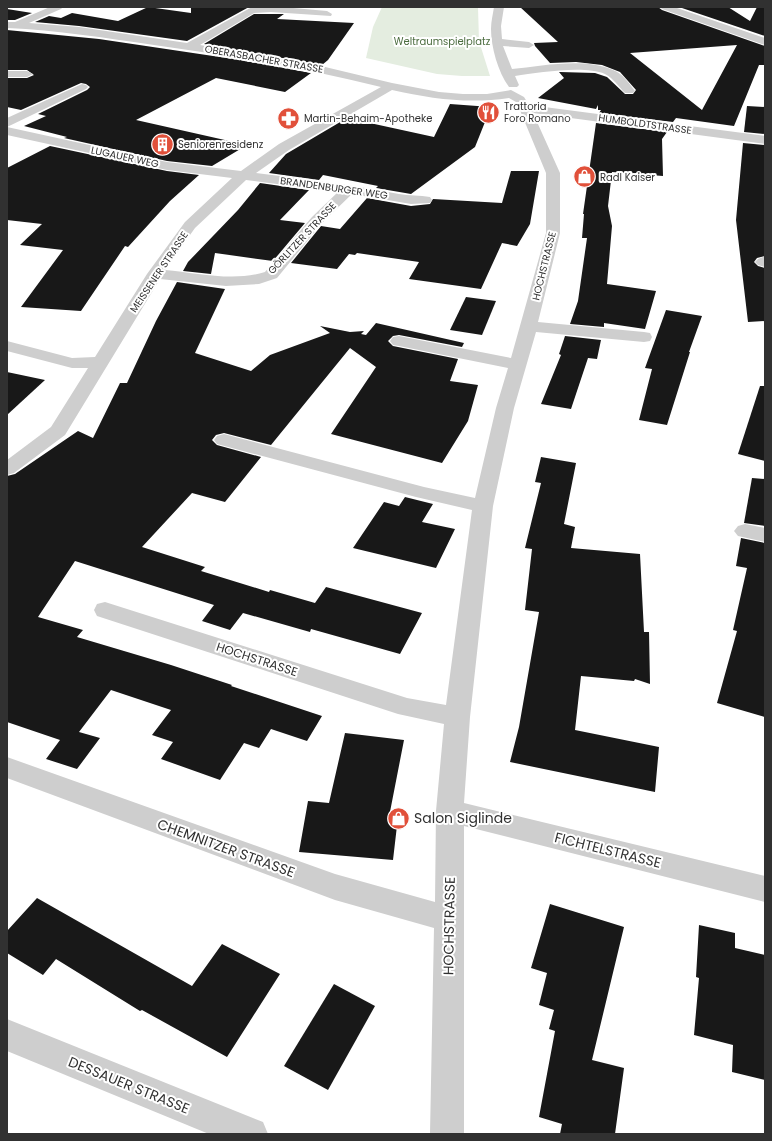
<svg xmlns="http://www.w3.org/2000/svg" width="772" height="1141" font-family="Poppins,sans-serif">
	<rect width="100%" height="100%" fill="#fff"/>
	<path fill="#e4ede0" d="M382 7H478L479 41 490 76H462L437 74 366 58 373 27Z"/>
	<g fill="#181818" fill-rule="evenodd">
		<path d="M148 7 191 13V7H249L187 41 79 26 35 22 49 16 61 18 72 13 118 21Z"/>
		<path d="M520 7H658L662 10 765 46V65H759L734 126 676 118 673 122 599 113 601 110H598V105L596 109 538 98 564 78 559 72H560L595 73 607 77 625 94H633L636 90 620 72 602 65 576 62 550 63 535 46 534 43 558 42ZM737 45 702 110 630 53Z"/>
		<path d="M679 7H728L750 21 757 7H765V36Z"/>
		<path d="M7 9 32 13 15 20H7Z"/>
		<path d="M254 14H284L277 19 354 23 328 60 322 65 204 44Z"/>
		<path d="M7 30 99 39 240 60 311 73 285 92 216 78 136 120 247 145 212 166 167 161 64 138 67 137 24 126 46 116 38 114 87 90 90 87 86 84 81 83 21 110 7 107V78H27L34 75 27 70H7Z"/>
		<path d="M450 104 491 107 475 147 411 194 376 188 378 186 323 175 319 180 269 173 286 154 347 118 434 137Z"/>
		<path d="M747 106 765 107V134L744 132Z"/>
		<path d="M596 123 667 132 662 139 663 176 612 172 608 206 612 226 607 284 656 291 645 329 604 323V327L570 324 578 301 587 238H582L584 214H583Z"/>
		<path d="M743 143 765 145V256L757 258 754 262 758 266 765 268V321L748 322 736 220Z"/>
		<path d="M50 146 167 171 199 175 170 201 128 247 125 246 81 311 21 307 63 250 20 245 42 224 7 220V168Z"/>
		<path d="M511 171H539L530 224 517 246 502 243 481 289 409 279 419 262 357 253 355 255 349 254 337 269 291 263 321 226 340 229 367 198 411 206 430 204 433 199 502 203Z"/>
		<path d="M260 183 309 190 280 220 305 223 273 261 215 253 211 274 183 271 188 262 238 210Z"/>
		<path d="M177 282 225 289 195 353 251 371 270 355 330 333 320 326 350 332 364 331 361 334 366 335 376 323 464 343 462 347 399 335 393 336 388 341 393 346 458 359 450 381 478 385 468 421 442 463 331 434 376 367 350 348 271 445 224 433 216 435 212 440 217 445 261 457 225 502 192 493 142 547 205 567 201 571 269 592 270 590 315 603 326 587 422 613 400 654 311 629 310 632 243 613 230 630 202 621 214 605 75 561 38 617 83 630 77 637 171 665 232 685 231 686 322 716 307 741 271 729 259 748 244 743 220 780 161 759 173 742 152 735 171 710 111 690 79 732 100 738 77 769 46 759 60 740 7 722V476L15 474 78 431 93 438 120 383H127L156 321Z"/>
		<path d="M466 297 496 301 482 335 450 330Z"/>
		<path d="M666 310 702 316 689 352H690L667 425 639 420 652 369 645 368Z"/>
		<path d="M565 336 601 340 597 359 588 358 571 409 541 404 561 355 559 354Z"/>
		<path d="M7 372 45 380 7 415Z"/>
		<path d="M760 386H765V461L738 454Z"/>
		<path d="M541 457 576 463 564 524 575 527 571 548 640 554 644 632H649L650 684 635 679 634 681 581 676 575 730 659 747 655 792 510 762 519 727 539 612 525 610 532 549 525 548 541 483 535 482Z"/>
		<path d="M752 478 765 479V526L744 523Z"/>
		<path d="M405 497 433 504 422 522 455 529 436 568 353 548 384 502 399 506Z"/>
		<path d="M741 538 765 543V717L717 703 737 631 733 630 747 568 736 566Z"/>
		<path d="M345 733 404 740 389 817H398L393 860 299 852 308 801 329 803Z"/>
		<path d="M37 898 192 986 222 944 280 974 227 1057 142 1010 140 1011 56 959 43 975 7 953V931Z"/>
		<path d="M550 904 624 927 592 1060 624 1068 615 1134H560L562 1124 539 1117 555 1031 549 1029 554 1010 539 1005 547 973 531 968Z"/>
		<path d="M699 925 735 933V948L765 955V1080L732 1072 733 1045 694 1035 699 978 696 977Z"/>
		<path d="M334 984 375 1006 328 1090 284 1066Z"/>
	</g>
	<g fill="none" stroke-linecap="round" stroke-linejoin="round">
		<g fill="#cecece" fill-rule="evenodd">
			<path d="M50 7H63L61 9 29 23 79 27 187 43 252 7H282L327 11 332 14 331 16 271 12 254 13 200 45 321 66 392 83 439 92 463 94H487L511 90 524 97 529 105 765 136V144L533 113 560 173V233L538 322 644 332 650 333 652 337 650 341 644 342 536 332 514 408 493 506 470 717 464 803 765 876V902L464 826V1134H430L434 928 335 900 7 778V757L335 874 435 902 436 811 444 724 398 714 97 616 94 610 97 604 105 602 407 698 446 705 472 510 416 497 217 444 214 440 217 436 224 434 424 487 475 498 496 408 508 368 399 346 393 345 390 341 393 337 399 336 511 358 546 233V173L519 108 516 102 509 98C469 104 432 99 392 90L289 150 256 173C304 179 352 185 399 194 409 196 420 195 430 197L432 200 430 203 411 204 352 194 322 223 277 278 259 284 226 286 160 279 65 435 14 473 7 475V460L51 427 88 368H72L7 351V341L72 358 95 357 147 274 185 222 232 178 167 170 7 135V127L167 162 241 171 279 144 381 87C306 68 231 56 154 45 105 38 57 30 7 28V22H15ZM246 180 338 192 312 217 265 272C234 282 197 273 165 270L195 228Z"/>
			<path d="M494 7H504L501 26 502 39 529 42 534 45 529 48 503 46 512 69C542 66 584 57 613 70 622 73 629 83 635 91L633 93H625C619 87 613 78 605 74 583 65 538 73 515 76L519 85 517 87H509C498 72 491 47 491 29 491 21 493 14 494 7Z"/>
			<path d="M660 7H674L765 38V45L662 9Z"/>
			<path d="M7 71H27L33 74 27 77H7Z"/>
			<path d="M82 84 86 85 88 87 86 89 7 127V118Z"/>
			<path d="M763 257H765V267L758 265 755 262 758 259Z"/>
			<path d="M745 524 765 528V542L738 536 734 531 738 526Z"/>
			<path d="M7 1019 263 1122 268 1134H209L7 1051Z"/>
		</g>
	</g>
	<defs>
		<symbol id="restaurant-disc" viewBox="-11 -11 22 22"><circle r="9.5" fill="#e1503a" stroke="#fff"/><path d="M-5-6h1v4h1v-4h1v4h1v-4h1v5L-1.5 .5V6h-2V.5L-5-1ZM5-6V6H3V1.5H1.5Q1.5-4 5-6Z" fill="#fff"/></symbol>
		<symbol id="pharmacy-disc" viewBox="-11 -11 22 22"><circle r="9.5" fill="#e1503a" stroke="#fff"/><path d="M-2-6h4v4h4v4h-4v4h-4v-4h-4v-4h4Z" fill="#fff"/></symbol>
		<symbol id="building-disc" viewBox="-11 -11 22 22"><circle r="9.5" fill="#e1503a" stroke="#fff"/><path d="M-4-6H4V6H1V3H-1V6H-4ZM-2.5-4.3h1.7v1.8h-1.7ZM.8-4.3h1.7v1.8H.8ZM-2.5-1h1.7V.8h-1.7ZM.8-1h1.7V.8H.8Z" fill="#fff"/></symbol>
		<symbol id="shop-disc" viewBox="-11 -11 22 22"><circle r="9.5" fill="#e1503a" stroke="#fff"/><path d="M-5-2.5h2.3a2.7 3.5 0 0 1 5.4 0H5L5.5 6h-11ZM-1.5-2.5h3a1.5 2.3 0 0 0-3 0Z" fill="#fff"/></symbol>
	</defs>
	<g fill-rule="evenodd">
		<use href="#restaurant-disc" x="476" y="100" width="25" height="25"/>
		<use href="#pharmacy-disc" x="276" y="106" width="25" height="25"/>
		<use href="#building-disc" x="150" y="132" width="25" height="25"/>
		<use href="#shop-disc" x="572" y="164" width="25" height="25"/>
		<use href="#shop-disc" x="386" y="806" width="25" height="25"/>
	</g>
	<g text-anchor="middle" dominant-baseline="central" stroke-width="4" stroke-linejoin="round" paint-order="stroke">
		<g font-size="10" fill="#4b6c3f" stroke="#fff">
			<text x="442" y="41">Weltraumspielplatz</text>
		</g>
		<g font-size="10" fill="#313131" stroke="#fff">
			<text transform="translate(264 59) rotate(10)">OBERASBACHER STRASSE</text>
			<text transform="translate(645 124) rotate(8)">HUMBOLDTSTRASSE</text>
			<text transform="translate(125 157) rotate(12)">LUGAUER WEG</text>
			<text transform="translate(334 188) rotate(8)">BRANDENBURGER WEG</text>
			<text transform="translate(302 238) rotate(-47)">GÖRLITZER STRASSE</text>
			<text transform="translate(544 266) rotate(-76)">HOCHSTRASSE</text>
			<text transform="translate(159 272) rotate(-56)">MEISSENER STRASSE</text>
		</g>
		<g font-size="10" fill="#313131" stroke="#fff" text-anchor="start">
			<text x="504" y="106">Trattoria<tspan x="504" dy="12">Foro Romano</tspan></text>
			<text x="304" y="118">Martin-Behaim-Apotheke</text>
			<text x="178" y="144">Seniorenresidenz</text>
			<text x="600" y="177">Radl Kaiser</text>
		</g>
		<g font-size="12" fill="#313131" stroke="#fff">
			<text transform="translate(257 659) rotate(18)">HOCHSTRASSE</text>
		</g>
		<g font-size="14" fill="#313131" stroke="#fff" text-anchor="start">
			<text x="414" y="818">Salon Siglinde</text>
		</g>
		<g font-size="14" fill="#313131" stroke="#fff">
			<text transform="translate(226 848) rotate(20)">CHEMNITZER STRASSE</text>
			<text transform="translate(608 850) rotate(14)">FICHTELSTRASSE</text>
			<text transform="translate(449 926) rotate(-89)">HOCHSTRASSE</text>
			<text transform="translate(129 1085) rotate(22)">DESSAUER STRASSE</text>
		</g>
	</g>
	<rect width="772" height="1141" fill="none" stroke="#313131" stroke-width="16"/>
</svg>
